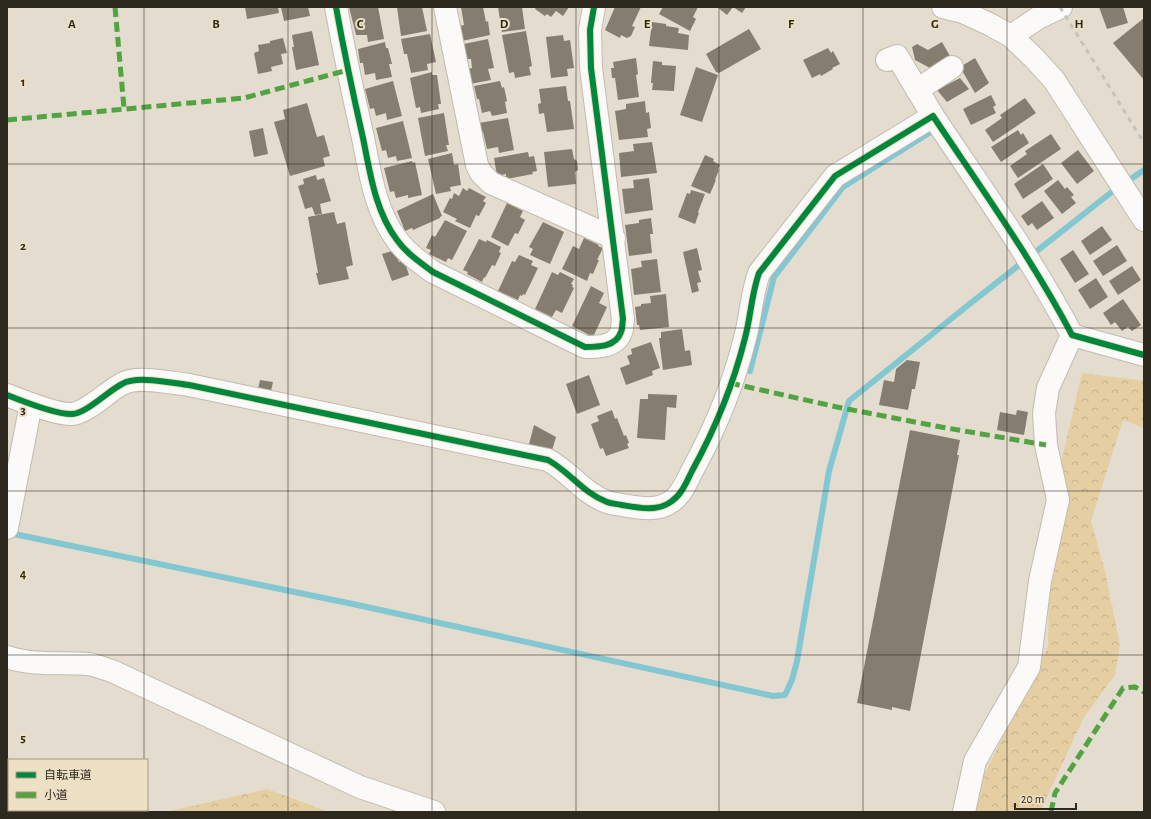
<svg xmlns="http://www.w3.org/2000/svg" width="1151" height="819" font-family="'Alegreya Sans','Noto Sans JP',sans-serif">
	<defs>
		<pattern id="forest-crowns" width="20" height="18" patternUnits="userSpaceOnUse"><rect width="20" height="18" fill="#e5cfa2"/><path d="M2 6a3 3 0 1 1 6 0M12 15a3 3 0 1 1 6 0" fill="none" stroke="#c5b28b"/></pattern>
	</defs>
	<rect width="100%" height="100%" fill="#e4dcce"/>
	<g fill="url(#forest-crowns)">
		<path d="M1082 373 1144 381V428L1123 420 1091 521 1105 571 1120 645 1115 675 1084 717 1040 812H970L983 777 1048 647 1050 510Z"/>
		<path d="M267 789 329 812H165Z"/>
	</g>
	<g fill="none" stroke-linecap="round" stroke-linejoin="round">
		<g stroke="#83c7d2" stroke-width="6">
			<path d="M750 371 774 277 843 187 929 133"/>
			<path d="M9 533 353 604 773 696 785 695 792 680 797 661 829 471 849 401 967 306 1113 191 1144 170"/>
		</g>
	</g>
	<g fill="#857e70">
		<path d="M245 7H278L279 13 247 19Z"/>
		<path d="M281 7H308L310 16 284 21Z"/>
		<path d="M349 7H378L384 39 368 42 367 35H356Z"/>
		<path d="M397 7H422L427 31 401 36Z"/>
		<path d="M461 7H483L486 22 488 21 490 35 462 41 459 26 464 25Z"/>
		<path d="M498 7H522L525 29 502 32Z"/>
		<path d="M536 7H569L563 16 556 11 551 17 547 14 545 16 535 9Z"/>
		<path d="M615 7H641L632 26 635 27 631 36 627 38 621 35 620 38 605 30Z"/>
		<path d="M663 7H698L693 17 696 19 690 31 659 14Z"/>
		<path d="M717 7H733L727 15Z"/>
		<path d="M733 7H746L742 13Z"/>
		<path d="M1099 7H1123L1128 23 1107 29Z"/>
		<path d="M1144 18V80L1113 43Z"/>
		<path d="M652 22 666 24V26L679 28 678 33 689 35 688 50 649 46Z"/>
		<path d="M749 29 761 49 719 73 716 72 706 54Z"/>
		<path d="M312 31 319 65 296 70 292 47H294L292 35Z"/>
		<path d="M526 31 532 66 529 67 531 75 515 78 514 72 509 73 502 35Z"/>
		<path d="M430 34 436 62 427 64 428 70 411 73 407 54H404L401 39Z"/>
		<path d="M563 35 564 41 570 40 574 68 567 69 568 76 551 78 546 37Z"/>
		<path d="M283 38 287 53 281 54 283 64 271 67 272 71 258 74 254 53 259 51 258 45 270 43V41Z"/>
		<path d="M488 39 494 68 488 69 491 80 470 84 467 69 472 68 471 59H467L464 44Z"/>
		<path d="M385 42 386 48H388L392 64H389L392 77 376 80 375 73 365 75 363 63H360L358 49Z"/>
		<path d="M942 42 950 56 930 68 915 60 912 47 917 44 928 50Z"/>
		<path d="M828 48 831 53 833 51 840 64 832 68 833 69 821 76 820 74 812 78 803 60Z"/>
		<path d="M636 58 638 74 636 75 639 97 618 100 615 78H612L611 68H614L613 62Z"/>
		<path d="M975 58 989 83 975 93 960 67Z"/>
		<path d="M653 61 662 62V65L676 66 674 91 652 90 653 83H651Z"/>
		<path d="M696 67 718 75 702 122 680 115Z"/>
		<path d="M432 72V75H437L441 104H438L439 109 421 113 420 107 416 108 410 78Z"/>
		<path d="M960 78 969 89 947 102 937 90Z"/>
		<path d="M393 81 402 116 387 120 386 113 376 116 374 108 370 109 365 89Z"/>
		<path d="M500 81 502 88 504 87 507 101 505 102 507 113 492 116 490 111 482 113 479 99H477L474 86Z"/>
		<path d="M566 86 568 101H570L574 129 547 132 544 113 539 114 538 104 541 103 539 89Z"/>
		<path d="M991 95 996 105 993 107 996 113 971 125 963 109Z"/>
		<path d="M1025 98 1036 113 993 142 985 130 1002 118 1000 115Z"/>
		<path d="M645 101 646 113 649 112 651 128 647 129 648 137 619 140 615 111 626 109V104Z"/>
		<path d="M307 103 317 137 324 135 330 156 323 158 325 166 290 176 274 122 285 119 283 110Z"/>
		<path d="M444 113 449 145H446L448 151 425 156 418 118Z"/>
		<path d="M508 118 514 150 499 153 498 147 487 149 483 132 481 133 479 123Z"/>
		<path d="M403 121 412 158 397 161 396 156 388 158 386 150 382 151 376 128Z"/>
		<path d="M263 128 268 154 254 157 249 131Z"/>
		<path d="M1018 130 1021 135 1023 133 1029 143 1001 162 991 147Z"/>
		<path d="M1051 134 1061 149 1018 178 1010 166 1027 154 1025 151Z"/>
		<path d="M652 142 657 173 621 177 619 153 634 151 633 144Z"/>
		<path d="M572 149 574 159 577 161 578 170 575 172 576 184 548 187 544 152Z"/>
		<path d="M1078 150 1094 171 1077 184 1061 163Z"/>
		<path d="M528 152 529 157 534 156 537 171 532 172 533 174 506 179V174L497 176 494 158Z"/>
		<path d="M452 153 454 165 458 164 461 185 450 187 451 191 436 194 428 159Z"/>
		<path d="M705 155 714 159 713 161 720 165 718 169 719 170 715 180H716L710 194 691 186Z"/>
		<path d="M412 161 413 163 415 162 422 195 408 198V195L396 198 394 191 390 192 384 168Z"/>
		<path d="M1043 164 1053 179 1023 199 1014 184Z"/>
		<path d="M316 175 317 180 324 178 331 201 320 204 322 214 315 215 312 207 305 209 298 186 304 184 303 179Z"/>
		<path d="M649 178 653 210 625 214 622 189 634 188 633 180Z"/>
		<path d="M1058 180 1065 189 1067 187 1074 195 1071 197 1076 203 1062 214 1044 191Z"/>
		<path d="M463 188 467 191 469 188 486 197 483 201 486 203 479 216 476 215 470 228 455 221 457 219 443 212 450 198 452 199 454 193 459 196Z"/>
		<path d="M691 190 705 194 698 212 699 213 695 224 678 217 687 193 690 194Z"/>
		<path d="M433 194 442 216 440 217V218L413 230 412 228 405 231 397 211Z"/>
		<path d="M1042 201 1054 218 1037 230 1032 223 1028 226 1021 216Z"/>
		<path d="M507 203 523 211 520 217 525 220 518 234 515 233 508 246 491 237Z"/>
		<path d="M334 212 337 224 345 222 353 265 346 267 349 279 319 285 316 273H318L308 217Z"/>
		<path d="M651 218 653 234H650L652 253 629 256 625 225 639 223V220Z"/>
		<path d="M445 220 467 231 452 260 448 258 446 262 429 254 431 250 426 248 432 235 435 237Z"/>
		<path d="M543 222 564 232 550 264 530 255 533 249 529 247Z"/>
		<path d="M1102 226 1112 240 1090 255 1081 241Z"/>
		<path d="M584 238 599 245 598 246 603 248 597 260H599L593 274 590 273 587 281 562 269 573 246 579 249Z"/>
		<path d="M479 239 486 242 487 240 501 247 499 252 501 253 495 266 492 265 485 278 484 277 482 282 467 274 468 272 463 270Z"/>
		<path d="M1117 245 1127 261 1103 276 1093 261Z"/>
		<path d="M697 248 702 270 698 271 701 282 697 283 699 291 692 293 683 252Z"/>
		<path d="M395 250 399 262 404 260 409 275 392 281 382 254Z"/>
		<path d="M1073 250 1089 274 1075 283 1060 259Z"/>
		<path d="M519 255 533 261 531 265 538 268 525 295 523 294 522 296 520 295 518 300 498 291 512 261 515 262Z"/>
		<path d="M657 259 661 292 634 295 631 269 642 267 641 261Z"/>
		<path d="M1132 266 1141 280 1118 295 1109 281Z"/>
		<path d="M552 272 558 275 560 272 574 279 571 284 573 285 572 287 574 288 562 313 556 310 552 317 535 309Z"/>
		<path d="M1096 278 1108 297 1090 309 1078 290Z"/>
		<path d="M591 286 604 293 599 303 607 307 593 337 572 326Z"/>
		<path d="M666 294 669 327 640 330 639 325H637L635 307 641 306V304L651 303 650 296Z"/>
		<path d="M1123 299 1141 325 1132 331 1128 327 1122 331 1115 322 1111 325 1103 313Z"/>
		<path d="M682 329 685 351 690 350 692 365 663 370 659 338H661V332Z"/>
		<path d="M651 342 660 368 652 371 653 375 626 385 620 368 630 364 627 356 632 354 631 349Z"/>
		<path d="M907 360 920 362 915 389H912L908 410 879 405 884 380 894 382 896 369Z"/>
		<path d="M589 375 600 405 577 414 566 384Z"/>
		<path d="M260 380 273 382 271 391 258 389Z"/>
		<path d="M648 394 677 395 676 408 667 407 665 440 637 438 640 399H648Z"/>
		<path d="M612 410 615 419 617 418 624 436 626 435 629 443 627 444 629 448 606 456 603 448 600 449 591 424 599 421 597 416Z"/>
		<path d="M1017 410 1028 412 1024 435 997 430 1000 412 1016 415Z"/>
		<path d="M534 425 556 437 551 454 528 448Z"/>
		<path d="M910 430 960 440 957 455H959L910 711 892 707V710L857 703Z"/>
	</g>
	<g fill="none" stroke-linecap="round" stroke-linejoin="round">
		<defs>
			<g id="minor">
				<path d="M336 7C344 51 353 94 363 138 370 172 375 211 397 240 407 254 420 262 433 272L585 347C598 347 616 347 621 332 623 328 622 323 623 319L591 68 590 30 594 7"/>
				<path d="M445 7 477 165 481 173 491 183 614 238"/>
				<path d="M943 7 963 12 989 24 1011 36 1034 58 1054 80 1144 220"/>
				<path d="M1011 36 1038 18 1061 7"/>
				<path d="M887 60 897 56 933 116"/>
				<path d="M917 90 952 67"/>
				<path d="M7 395C22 401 57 415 72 414 87 413 108 391 122 384 137 375 171 383 189 385L548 460C571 473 583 493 607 502 612 504 618 504 622 505 639 508 658 512 672 501 682 494 687 481 692 471 714 431 734 382 745 338 751 316 751 296 759 273L835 176 933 116C981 188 1032 259 1072 335L1144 355"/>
				<path d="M7 528 31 404"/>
				<path d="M7 657C34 666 61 662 88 664 96 665 105 669 112 671L360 787 434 812"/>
				<path d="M964 812 975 761 1029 667 1040 581 1058 500 1046 445 1044 413 1048 388 1072 335"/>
			</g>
		</defs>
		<use href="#minor" stroke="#c1bbb0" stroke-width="24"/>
		<use href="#minor" stroke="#fbfaf8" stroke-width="22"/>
		<path stroke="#c5c3c0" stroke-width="3" stroke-dasharray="5 5" stroke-linecap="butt" d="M1060 7 1144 143"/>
		<g stroke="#52a341" stroke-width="5" stroke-dasharray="10 5" stroke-linecap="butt">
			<path d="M115 7 124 108"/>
			<path d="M7 120 244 98 348 70"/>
			<path d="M730 383 837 407 941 427 1046 445"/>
			<path d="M1051 812 1055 793 1123 688 1135 687 1144 692"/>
		</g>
		<defs>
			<g id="cycleway">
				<path d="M336 7C344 51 353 94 363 138 370 172 375 211 397 240 407 254 420 262 433 272L585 347C598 347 616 347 621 332 623 328 622 323 623 319L591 68 590 30 594 7"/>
				<path d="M7 395C22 401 57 415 72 414 87 413 108 391 122 384 137 375 171 383 189 385L548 460C571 473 583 493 607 502 612 504 618 504 622 505 639 508 658 512 672 501 682 494 687 481 692 471 714 431 734 382 745 338 751 316 751 296 759 273L835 176 933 116C981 188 1032 259 1072 335L1144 355"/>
			</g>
		</defs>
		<use href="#cycleway" stroke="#eee0c4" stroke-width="8"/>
		<use href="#cycleway" stroke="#00873e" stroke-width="6"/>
	</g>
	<path fill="none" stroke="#2e291f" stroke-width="1" stroke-opacity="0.55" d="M144 7V760M288 7V812M432 7V812M576 7V812M719 7V812M863 7V812M1007 7V812M7 164H1144M7 328H1144M7 491H1144M7 655H1144M144 810V812"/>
	<g font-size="13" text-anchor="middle" font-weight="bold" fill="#2e291f" stroke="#eee0c4" stroke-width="4" stroke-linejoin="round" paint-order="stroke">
		<text x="72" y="28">A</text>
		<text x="216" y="28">B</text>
		<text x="360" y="28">C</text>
		<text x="504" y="28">D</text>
		<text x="647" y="28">E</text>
		<text x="791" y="28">F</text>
		<text x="935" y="28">G</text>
		<text x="1079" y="28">H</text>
		<text x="23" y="86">1</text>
		<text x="23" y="250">2</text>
		<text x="23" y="414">3</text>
		<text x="23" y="578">4</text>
		<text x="23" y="742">5</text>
	</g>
	<rect width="1151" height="819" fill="none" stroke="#2e291f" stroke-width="16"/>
	<rect x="8" y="759" width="140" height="52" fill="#eee0c4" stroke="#a19782"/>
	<rect x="16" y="772" width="20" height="6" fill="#00873e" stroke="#a19782"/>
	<text x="44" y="779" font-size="12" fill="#2e291f">自転車道</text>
	<rect x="16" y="792" width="20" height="6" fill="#52a341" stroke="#a19782"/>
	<text x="44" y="799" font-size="12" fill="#2e291f">小道</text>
	<path d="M1015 803v6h61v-6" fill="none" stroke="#2e291f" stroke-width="2"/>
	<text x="1021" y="803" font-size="12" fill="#2e291f" stroke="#eee0c4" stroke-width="3" paint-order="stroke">20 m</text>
</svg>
